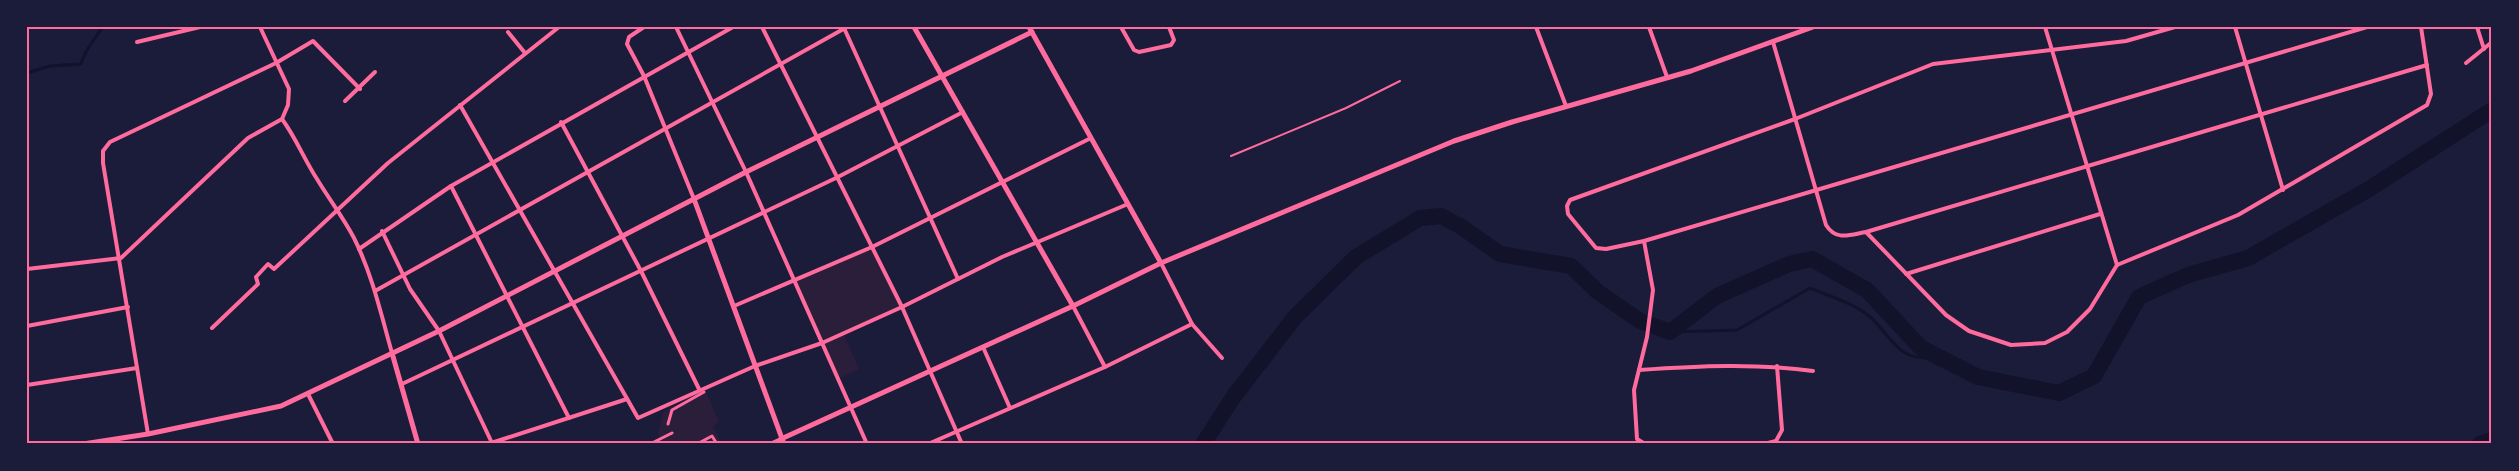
<svg xmlns="http://www.w3.org/2000/svg" width="2519" height="471" font-family="Ubuntu,sans-serif">
	<rect width="100%" height="100%" fill="#1b1b3a"/>
	<g fill="#2a1e3b">
		<path d="M872 247 902 307 843 333 859 369 838 379 794 280Z"/>
		<path d="M705 389 719 422 713 426 722 444H661L658 433 663 412Z"/>
	</g>
	<g fill="none" stroke-linecap="round" stroke-linejoin="round">
		<g stroke="#12122b" stroke-width="3">
			<path d="M27 73 50 66 81 64C85 48 95 41 102 27"/>
			<path d="M1670 332 1737 330 1810 288C1828 296 1854 303 1869 316 1896 340 1896 363 1939 357"/>
		</g>
		<g stroke="#12122b" stroke-width="16">
			<path d="M1203 444 1234 396 1295 317 1356 257 1420 218 1441 216 1460 226 1500 254 1571 266 1598 292 1640 321 1670 332 1717 296 1789 264 1812 259 1867 290 1921 348 1978 377 2059 393 2094 376 2139 297 2188 275 2248 258 2369 189 2492 110"/>
			<path d="M2480 444 2492 440"/>
		</g>
		<path stroke="#ff6b9d" stroke-width="2" d="M1231 156 1346 108 1400 81"/>
		<g stroke="#ff6b9d" stroke-width="3">
			<path d="M668 424 672 410 704 392"/>
			<path d="M652 443 672 433"/>
			<path d="M697 444 712 436 717 444"/>
		</g>
		<g stroke="#ff6b9d" stroke-width="4">
			<path d="M644 27 629 37 627 44 644 76 694 199"/>
			<path d="M676 27 746 172 867 444"/>
			<path d="M762 27 902 307 962 444"/>
			<path d="M1121 27 1134 50 1139 52 1171 45 1174 40 1169 27"/>
			<path d="M1536 27 1566 106"/>
			<path d="M1649 27 1667 77"/>
			<path d="M2045 27 2117 265"/>
			<path d="M2175 27 2126 41 1933 64 1795 119 1570 200 1567 206 1568 214 1596 248 1606 249 1644 241 2367 27"/>
			<path d="M2235 27 2283 190"/>
			<path d="M2477 27 2484 49"/>
			<path d="M844 28 958 279"/>
			<path d="M508 32 525 53"/>
			<path d="M137 42 200 27"/>
			<path d="M1773 42 1826 225C1836 241 1849 235 1866 232L2427 65"/>
			<path d="M2466 63 2492 42"/>
			<path d="M345 101 375 72"/>
			<path d="M460 105 638 418 755 366 822 343 902 307 1002 257 1128 204"/>
			<path d="M282 119C296 138 304 159 317 179 329 199 343 217 354 238 372 274 381 314 392 353"/>
			<path d="M561 122 641 271 699 389"/>
			<path d="M451 186 569 418"/>
			<path d="M382 231 410 289 439 331 492 443"/>
			<path d="M1866 232 1946 315 1969 331 2011 345 2045 343 2067 332 2090 309 2117 265 2238 215 2427 105 2431 94 2421 27"/>
			<path d="M1644 241 1653 290 1647 337 1634 390 1637 439 1645 444"/>
			<path d="M359 249 451 186 733 27"/>
			<path d="M1161 263 1192 324 1222 358"/>
			<path d="M27 269 121 258 248 138 282 119 288 105 289 89 260 27"/>
			<path d="M1906 274 2100 214"/>
			<path d="M375 291 847 27"/>
			<path d="M734 306 872 247 1091 138"/>
			<path d="M1073 306 1105 367"/>
			<path d="M27 326 128 307"/>
			<path d="M212 328 258 284 256 277 268 264 274 269 388 163 559 27"/>
			<path d="M983 347 1010 408"/>
			<path d="M1639 370C1698 366 1754 363 1813 371"/>
			<path d="M402 384 836 178 963 112"/>
			<path d="M27 385 137 368"/>
			<path d="M308 394 333 444"/>
			<path d="M148 434 103 163V151L110 142 276 63 313 41 360 89"/>
			<path d="M488 444 627 399"/>
			<path d="M770 444 781 439"/>
			<path d="M928 444 1105 367 1192 324"/>
			<path d="M1764 444 1776 441 1782 430 1777 366"/>
		</g>
		<g stroke="#ff6b9d" stroke-width="5">
			<path d="M694 199 784 444"/>
			<path d="M781 439 1073 306"/>
		</g>
		<g stroke="#ff6b9d" stroke-width="5">
			<path d="M914 27 1073 306 1161 263 1454 141 1512 122 1691 71 1813 27"/>
			<path d="M1029 27 1161 263"/>
			<path d="M392 353 418 444"/>
			<path d="M83 444 148 434 281 406 439 331 746 172 1032 32"/>
		</g>
	</g>
	<rect width="2519" height="471" fill="none" stroke="#1b1b3a" stroke-width="57"/>
	<rect x="28" y="28" width="2462" height="414" fill="none" stroke="#ff6b9d" stroke-width="2"/>
</svg>
